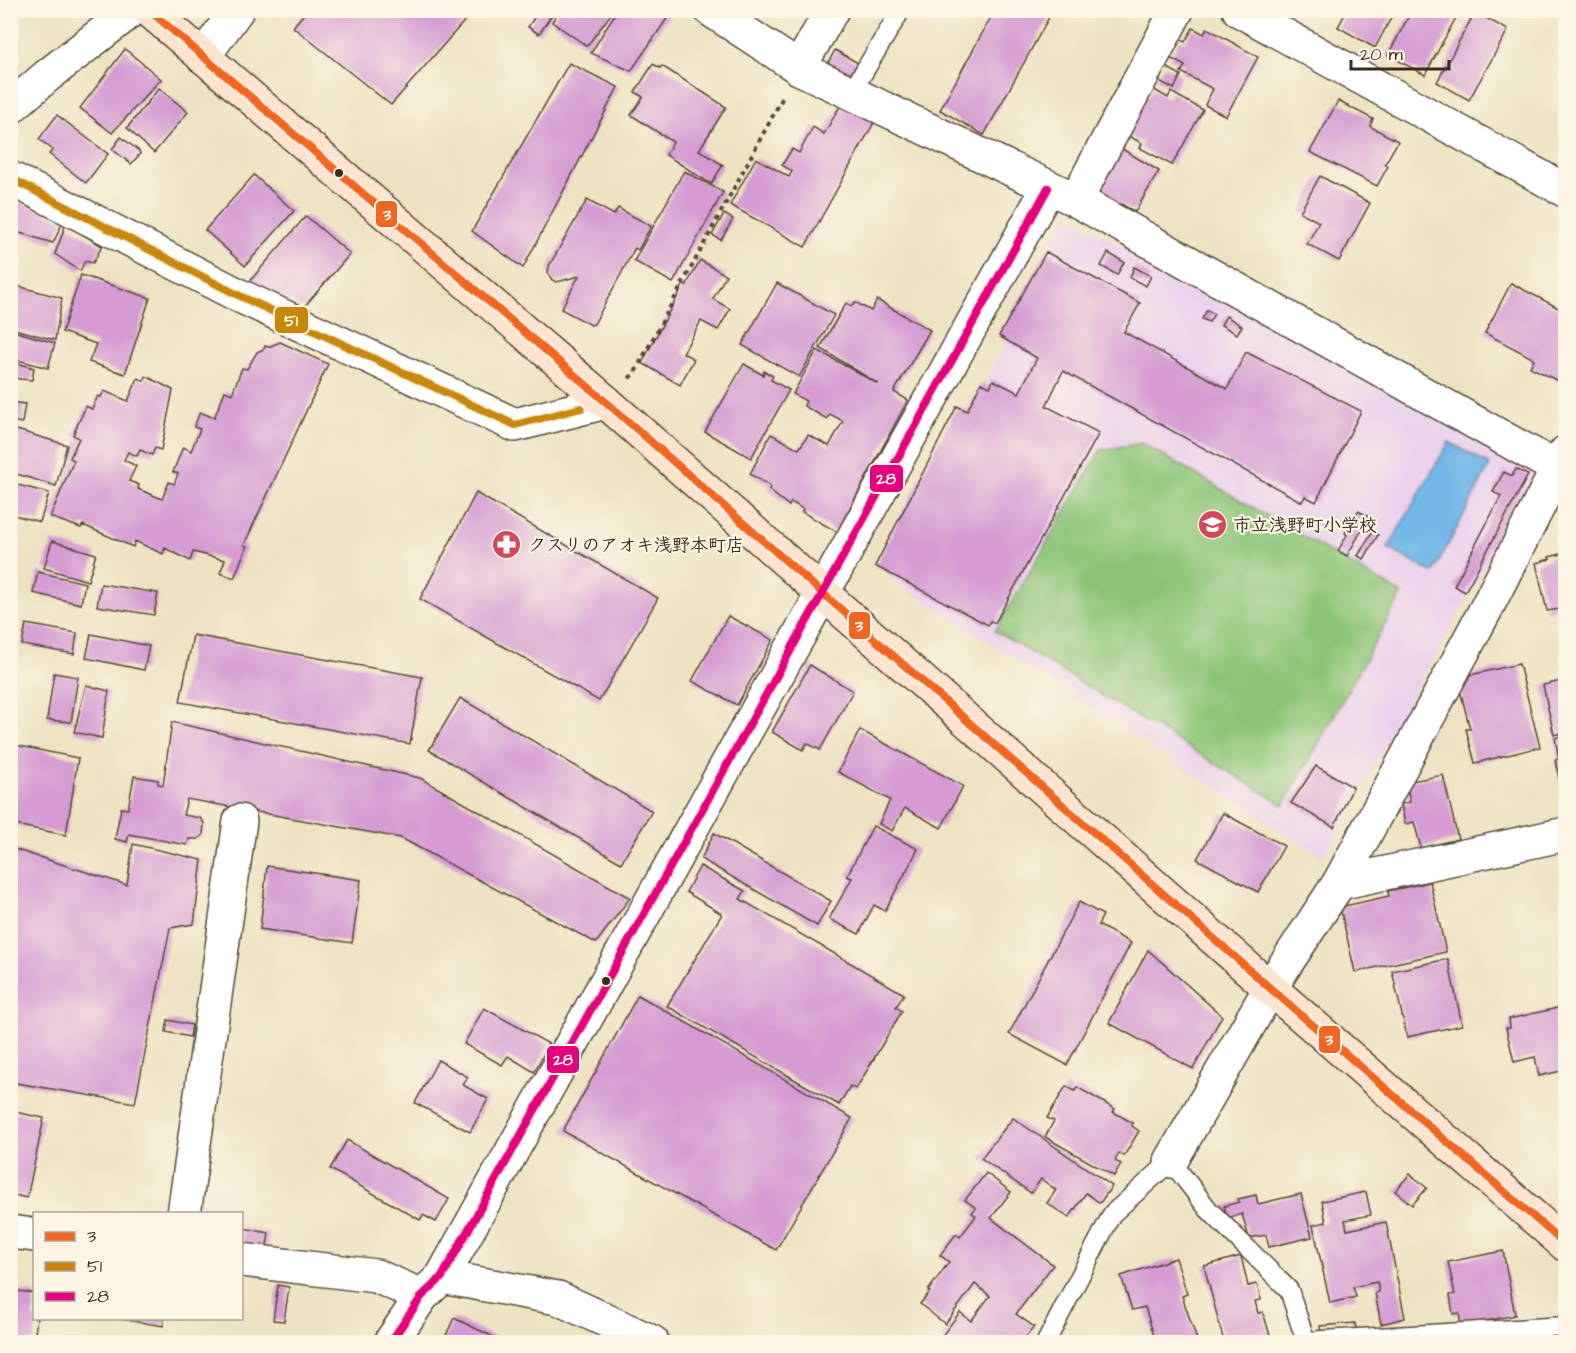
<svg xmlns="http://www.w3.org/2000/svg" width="1576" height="1353" font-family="'Architects Daughter','Klee One',sans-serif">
	<rect width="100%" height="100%" fill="#fcf5e5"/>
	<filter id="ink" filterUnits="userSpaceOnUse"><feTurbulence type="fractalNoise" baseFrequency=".0167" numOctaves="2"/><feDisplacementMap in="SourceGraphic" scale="12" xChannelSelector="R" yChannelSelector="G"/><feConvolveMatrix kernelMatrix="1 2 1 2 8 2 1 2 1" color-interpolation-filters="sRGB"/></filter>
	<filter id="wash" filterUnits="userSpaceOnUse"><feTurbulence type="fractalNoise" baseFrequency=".008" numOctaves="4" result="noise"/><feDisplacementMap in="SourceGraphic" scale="24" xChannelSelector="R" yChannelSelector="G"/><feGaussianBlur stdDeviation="1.35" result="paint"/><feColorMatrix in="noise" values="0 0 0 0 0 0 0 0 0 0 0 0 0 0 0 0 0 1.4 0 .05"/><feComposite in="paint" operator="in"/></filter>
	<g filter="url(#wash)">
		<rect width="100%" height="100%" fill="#ede3c2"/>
		<path fill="#ebd1ec" d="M1068 216 1537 472 1323 857 890 578Z"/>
		<path fill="#8bc477" stroke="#63774a" stroke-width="1.5" d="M1142 443 1402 594 1284 805 995 631 1101 450Z"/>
		<path fill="#72b7e8" stroke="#567083" stroke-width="1.5" d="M1449 442 1490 465 1433 573 1388 548Z"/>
		<g id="blocks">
			<g fill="#d59bd2">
				<path d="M307 10H474L391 105 293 27Z"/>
				<path d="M539 10H555L539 34 528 27Z"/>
				<path d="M559 10H614L587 46 552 22Z"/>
				<path d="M617 10H673L631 71 591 53Z"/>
				<path d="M995 10H1053L984 135 940 110Z"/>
				<path d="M1347 10H1395L1375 48 1338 27Z"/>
				<path d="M1412 10H1460L1425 75 1388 55Z"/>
				<path d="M1475 12 1508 30 1469 100 1437 82Z"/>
				<path d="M1193 28 1204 34 1207 28 1258 57 1226 116 1205 105 1213 89 1181 72 1185 66 1170 58 1180 39 1185 42Z"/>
				<path d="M125 49 161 79 112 133 80 108Z"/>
				<path d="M835 50 858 63 850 75 828 63Z"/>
				<path d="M569 63 618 87 523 268 472 231Z"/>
				<path d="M653 64 660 68 662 66 726 107 699 150 723 165 711 184 666 155 673 142 631 115 643 97 635 92Z"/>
				<path d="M1164 66 1181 75 1174 89 1156 79Z"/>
				<path d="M159 88 188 112 154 153 127 128Z"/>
				<path d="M1153 89 1168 98 1171 92 1203 110 1172 165 1140 148 1142 143 1121 132Z"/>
				<path d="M844 99 877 117 805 247 730 205 756 158 789 177 792 171 782 165 792 149 799 153 813 127 824 134Z"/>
				<path d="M1338 101 1373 119 1370 126 1371 127 1398 141 1385 164 1388 166 1377 186 1310 152Z"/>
				<path d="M57 115 108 154 86 183 49 154 53 150 39 139Z"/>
				<path d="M121 137 139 151 140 154 131 164 112 149Z"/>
				<path d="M1114 144 1159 171 1135 212 1121 204 1113 217 1097 207 1103 196 1089 188Z"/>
				<path d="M684 171 723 192 673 283 634 261Z"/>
				<path d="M254 175 294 211 245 266 205 230Z"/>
				<path d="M1320 176 1370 203 1339 261 1307 244 1319 222 1300 212Z"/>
				<path d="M10 198 64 220 53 243 10 230Z"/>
				<path d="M587 200 614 215 618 208 651 226 638 250 635 248 594 324 591 325 561 309 579 276 557 282 552 280 548 273 549 266Z"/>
				<path d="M724 214 733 219 721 240 712 235Z"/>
				<path d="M306 216 350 254 303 308 249 282Z"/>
				<path d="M66 224 102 246 93 263 85 261 80 271 55 254Z"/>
				<path d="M1046 252 1140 303 1124 332 1227 389 1246 352 1361 411 1316 502 1305 496 1302 502 1063 371 1046 406 1099 433 995 623 990 621 988 625 875 566 957 406 967 411 981 383 990 387 993 380 1019 393 1037 358 999 336Z"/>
				<path d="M1108 253 1124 262 1117 275 1101 266Z"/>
				<path d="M700 260 726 275 713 299 730 309 718 330 701 321 683 353 694 359 680 385 642 363 684 284 686 286Z"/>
				<path d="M1134 267 1151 276 1146 286 1130 278Z"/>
				<path d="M81 275 150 298 125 374 89 362 96 344 62 332Z"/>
				<path d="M777 283 834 315 799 377 742 345Z"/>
				<path d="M1511 283 1566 312V323L1562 331 1566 333V385L1530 367 1534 359 1485 333Z"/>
				<path d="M10 284 62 298 55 340 10 328Z"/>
				<path d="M877 300 930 330 894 392 908 400 837 532 802 512 803 509 791 502 789 506 769 490 770 486 750 474 771 434 799 449 808 435 829 446 843 421 830 414 827 419 804 406 806 401 793 394 817 350 878 384 820 348 846 303 852 306 855 302 871 311Z"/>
				<path d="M1207 310 1214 314 1209 322 1202 319Z"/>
				<path d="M1226 316 1242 326 1237 334 1221 325Z"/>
				<path d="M10 330 55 343 48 368 10 358Z"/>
				<path d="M280 342 328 364 244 545 247 546 234 578 220 573 225 560 193 552 190 561 165 548 163 554 135 541 133 547 83 525 81 528 50 517 74 460 70 458 79 438 73 435 86 406 92 409 98 396 101 397 104 391 128 401 138 378 144 381 146 376 173 390 161 450 155 448 152 455 140 450 137 456 128 452 124 460 136 466 129 481 139 485 138 489 162 499 169 482 174 484 178 474 173 472 183 447 191 451 200 429 194 427 200 412 214 418 225 391 232 394 242 368 247 369 257 352 264 349 265 346 268 347Z"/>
				<path d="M10 361 34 368 32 380 10 378Z"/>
				<path d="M744 364 763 375 764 371 773 376 771 380 789 390 751 458 705 432Z"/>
				<path d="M10 402 25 404 22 423 10 421Z"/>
				<path d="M10 428 67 445 56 486 10 472Z"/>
				<path d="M1516 469 1528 475 1465 592 1454 586 1501 496 1493 492 1504 472 1512 476Z"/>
				<path d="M18 485 49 493 40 522 10 514Z"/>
				<path d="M476 493 658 598 599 701 420 599Z"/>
				<path d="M1358 511 1369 517 1347 556 1338 551 1347 535 1345 533Z"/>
				<path d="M1372 532 1378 535 1364 559 1358 556Z"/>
				<path d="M52 541 96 554 88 581 44 568Z"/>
				<path d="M1566 553V608L1547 611 1536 563 1550 559 1549 557Z"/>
				<path d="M38 572 85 583 81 604 33 593Z"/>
				<path d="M101 584 158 593 154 615 97 606Z"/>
				<path d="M728 616 773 640 737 705 692 681Z"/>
				<path d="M26 624 77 633 74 654 22 645Z"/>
				<path d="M91 634 149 646 144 670 86 658Z"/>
				<path d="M193 635 422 677 410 744 180 702Z"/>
				<path d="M1519 664 1540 747 1475 763 1466 729H1470L1457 678Z"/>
				<path d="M810 665 853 691 820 750 807 743 803 750 772 732Z"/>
				<path d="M54 673 78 677 71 722 47 720Z"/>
				<path d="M1566 680V802H1565L1555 760 1559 759 1555 738 1562 736 1561 733 1554 735 1543 685Z"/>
				<path d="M86 685 109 691 102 738 74 732Z"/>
				<path d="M460 698 652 811 621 863 429 750Z"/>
				<path d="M172 722 420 778 630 898 596 943 401 838 187 799 183 815 200 818 204 823 203 835 198 839H189L187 845 129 834 127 842 115 839 121 808 128 809 134 776 158 780V784L163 785Z"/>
				<path d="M860 730 963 786 941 828 905 808 892 831 879 824 890 800 838 772Z"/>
				<path d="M10 744 78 758 66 835 10 824Z"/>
				<path d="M1316 766 1353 787 1334 827 1291 803Z"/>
				<path d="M1443 775 1458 839 1421 848 1414 822 1405 824 1401 804 1410 802 1406 782Z"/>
				<path d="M1223 813 1284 846 1258 892 1197 859Z"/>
				<path d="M873 826 918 849 885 911 874 905 859 934 829 919 852 878 847 876Z"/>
				<path d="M714 833 831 901 817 926 701 859Z"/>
				<path d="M133 844 202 860 194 924 170 928 135 1103 10 1082V870L14 849 127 885Z"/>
				<path d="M267 866 361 880 352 943 260 929Z"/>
				<path d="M700 866 745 891 740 899 904 994 896 1007 902 1011 856 1089 850 1086 839 1105 667 1006 722 914 686 892Z"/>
				<path d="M1430 882 1446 952 1355 972 1340 907 1389 896 1388 891Z"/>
				<path d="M1079 902 1103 915 1098 925 1131 943 1067 1065 1009 1034Z"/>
				<path d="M1148 950 1222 1016 1193 1069 1109 1023Z"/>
				<path d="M1448 959 1462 1025 1407 1037 1392 971Z"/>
				<path d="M638 995 852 1118 776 1250 563 1131Z"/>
				<path d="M1566 1006V1070L1539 1076 1535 1057 1514 1062 1506 1028H1510L1509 1019Z"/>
				<path d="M484 1008 549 1044 534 1072 508 1056 502 1065 464 1044Z"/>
				<path d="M168 1020 192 1025 190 1037 166 1032Z"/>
				<path d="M438 1060 468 1077 463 1085 488 1099 470 1132 415 1103Z"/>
				<path d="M1066 1086 1075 1091 1077 1087 1115 1109 1113 1112 1133 1123 1132 1126 1139 1131 1124 1156 1119 1153 1115 1161 1121 1164 1114 1176 1045 1137 1054 1121 1047 1118Z"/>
				<path d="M10 1111 44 1118 27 1198 14 1195 12 1206Z"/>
				<path d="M1013 1118 1112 1186 1100 1203 1086 1193 1069 1218 1047 1203 1056 1190 1041 1179 1031 1193 981 1158Z"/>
				<path d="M347 1140 449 1199 436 1222 423 1215 420 1220 330 1169Z"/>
				<path d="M986 1173 1011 1192 991 1218 1053 1265 1016 1314 1034 1327 1022 1342H948L941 1337 960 1312 971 1321 990 1296 975 1284 945 1324 920 1304 930 1292 928 1291 949 1262 940 1255 956 1234 960 1237 976 1216 972 1213 976 1208 965 1200Z"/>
				<path d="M1410 1174 1427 1188 1412 1205 1395 1191Z"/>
				<path d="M1366 1192 1371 1215 1345 1220 1347 1230 1386 1222 1405 1318 1381 1324 1375 1293 1379 1292 1377 1282 1353 1287 1356 1297 1330 1303 1313 1225 1326 1222 1322 1201Z"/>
				<path d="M1301 1194 1312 1237 1269 1247 1266 1235 1249 1238 1242 1214 1227 1218 1224 1206 1239 1202 1238 1199 1256 1195 1258 1204Z"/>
				<path d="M243 1228 269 1233 266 1251 242 1247Z"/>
				<path d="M1503 1251 1515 1315 1461 1326 1459 1313 1453 1314 1450 1295 1455 1294 1448 1262Z"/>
				<path d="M1241 1256 1248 1286 1257 1284 1261 1300 1255 1301 1258 1313 1263 1312 1272 1342H1224L1204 1266Z"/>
				<path d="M1176 1258 1187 1294 1182 1296 1197 1340 1188 1342H1156L1145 1307 1132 1310 1121 1276Z"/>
				<path d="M278 1285 289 1287 284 1321 273 1320Z"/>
				<path d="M18 1291 34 1293V1318H37L34 1342H10V1294L17 1295Z"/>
				<path d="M115 1318H164L163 1326Z"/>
				<path d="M454 1318 504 1342H443Z"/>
				<path d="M1355 1323 1357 1334 1321 1338 1320 1326Z"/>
			</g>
		</g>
	</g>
	<g filter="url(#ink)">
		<use href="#blocks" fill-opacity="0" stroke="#564637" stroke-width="1.5"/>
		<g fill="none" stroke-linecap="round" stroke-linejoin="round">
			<defs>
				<g id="lane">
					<path d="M851 93 901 10"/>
					<path d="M1306 1341 1566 1326"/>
					<path d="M1046 1342 1112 1214 1171 1161 1208 1209 1289 1290 1306 1342"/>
				</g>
				<g id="street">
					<path d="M711 10 799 68 1076 200 1566 473"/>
					<path d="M1239 10 1566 191"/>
					<path d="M203 57 237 10"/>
					<path d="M799 68 832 10"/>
					<path d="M10 108 47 76 132 10"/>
					<path d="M10 178 240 296 515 425 606 402"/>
					<path d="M1076 200 1177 10"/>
					<path d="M1339 883 1566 834"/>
					<path d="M1171 1161 1270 988 1339 883 1487 607 1566 452"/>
					<path d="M184 1214 240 821"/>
					<path d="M10 1232 34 1235"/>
					<path d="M242 1260 376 1276 422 1296"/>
					<path d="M442 1277 558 1298 652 1342"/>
					<path d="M393 1342 392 1340 422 1296 442 1277 1048 188"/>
				</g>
				<path id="secondary" d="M149 10 606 402 1270 988 1566 1245"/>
			</defs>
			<use href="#lane" stroke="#564637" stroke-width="21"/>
			<use href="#street" stroke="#564637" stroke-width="36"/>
			<use href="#secondary" stroke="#564637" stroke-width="36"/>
			<path stroke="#564637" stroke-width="4" stroke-dasharray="4.5 4.5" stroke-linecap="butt" d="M629 378 634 374 784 95"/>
			<use href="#lane" stroke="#fff" stroke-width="18"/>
			<use href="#street" stroke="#fff" stroke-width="33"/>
			<use href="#secondary" stroke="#fde4d1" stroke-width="33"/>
			<defs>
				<path id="bus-1" d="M149 10 606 402 1270 988 1566 1245"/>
				<path id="bus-2" d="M10 178 240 296 515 425 581 408"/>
				<path id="bus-3" d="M393 1342 392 1340 422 1296 442 1277 1048 188"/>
			</defs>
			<use href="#bus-1" stroke="#fcf5e5" stroke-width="12"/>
			<use href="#bus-2" stroke="#fcf5e5" stroke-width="12"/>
			<use href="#bus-3" stroke="#fcf5e5" stroke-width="12"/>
			<use href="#bus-1" stroke="#f26522" stroke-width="8"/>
			<use href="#bus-2" stroke="#c88708" stroke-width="8"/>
			<use href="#bus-3" stroke="#e5007d" stroke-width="8"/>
		</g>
	</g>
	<defs>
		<symbol id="school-disc" viewBox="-11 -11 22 22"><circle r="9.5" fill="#d1495b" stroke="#fcf5e5"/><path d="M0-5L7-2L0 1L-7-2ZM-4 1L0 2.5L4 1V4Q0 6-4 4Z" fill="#fff"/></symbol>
		<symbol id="pharmacy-disc" viewBox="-11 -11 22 22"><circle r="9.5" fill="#d1495b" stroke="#fcf5e5"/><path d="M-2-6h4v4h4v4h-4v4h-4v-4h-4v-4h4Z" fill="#fff"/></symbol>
	</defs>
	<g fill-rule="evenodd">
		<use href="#school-disc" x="1196" y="508" width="33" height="33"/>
		<use href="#pharmacy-disc" x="490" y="528" width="33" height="33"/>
	</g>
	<g fill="#3b2a1e" stroke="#fcf5e5" stroke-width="2">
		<circle cx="339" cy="173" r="5"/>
		<circle cx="606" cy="981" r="5"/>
	</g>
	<g text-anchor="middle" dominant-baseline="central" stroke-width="4.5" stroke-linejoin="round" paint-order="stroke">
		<g font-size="18" font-weight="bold" fill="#3b2a1e" stroke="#fcf5e5" text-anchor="start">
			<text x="1233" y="525">市立浅野町小学校</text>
			<text x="528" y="545">クスリのアオキ浅野本町店</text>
		</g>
	</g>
	<g stroke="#fcf5e5" stroke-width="2">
		<rect x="375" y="200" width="23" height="28" rx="6" fill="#f26522"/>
		<rect x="274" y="306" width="35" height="28" rx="6" fill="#c88708"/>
		<rect x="869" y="464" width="35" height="29" rx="6" fill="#e5007d"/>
		<rect x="848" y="611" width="23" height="29" rx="6" fill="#f26522"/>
		<rect x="1318" y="1025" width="23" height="29" rx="6" fill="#f26522"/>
		<rect x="546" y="1045" width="34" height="29" rx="6" fill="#e5007d"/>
	</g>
	<g font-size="16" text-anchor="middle" font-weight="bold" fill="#fff">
		<text x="387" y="220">3</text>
		<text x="291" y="326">51</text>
		<text x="886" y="484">28</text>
		<text x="859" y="631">3</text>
		<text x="1329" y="1045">3</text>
		<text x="563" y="1065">28</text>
	</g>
	<rect width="1576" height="1353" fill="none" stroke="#fcf5e5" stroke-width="36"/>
	<rect x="33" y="1212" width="210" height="108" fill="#fcf5e5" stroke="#afa495" stroke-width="1.5"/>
	<rect x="45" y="1232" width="30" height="9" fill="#f26522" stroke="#afa495" stroke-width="1.5"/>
	<text x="87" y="1242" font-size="18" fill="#3b2a1e">3</text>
	<rect x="45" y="1262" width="30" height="9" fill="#c88708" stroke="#afa495" stroke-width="1.5"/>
	<text x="87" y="1272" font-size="18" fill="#3b2a1e">51</text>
	<rect x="45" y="1292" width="30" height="9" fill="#e5007d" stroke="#afa495" stroke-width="1.5"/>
	<text x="87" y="1302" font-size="18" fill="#3b2a1e">28</text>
	<path d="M1351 60v9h98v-9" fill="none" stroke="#3b2a1e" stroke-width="3"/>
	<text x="1360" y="60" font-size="18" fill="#3b2a1e" stroke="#fcf5e5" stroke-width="4.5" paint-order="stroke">20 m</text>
</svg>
